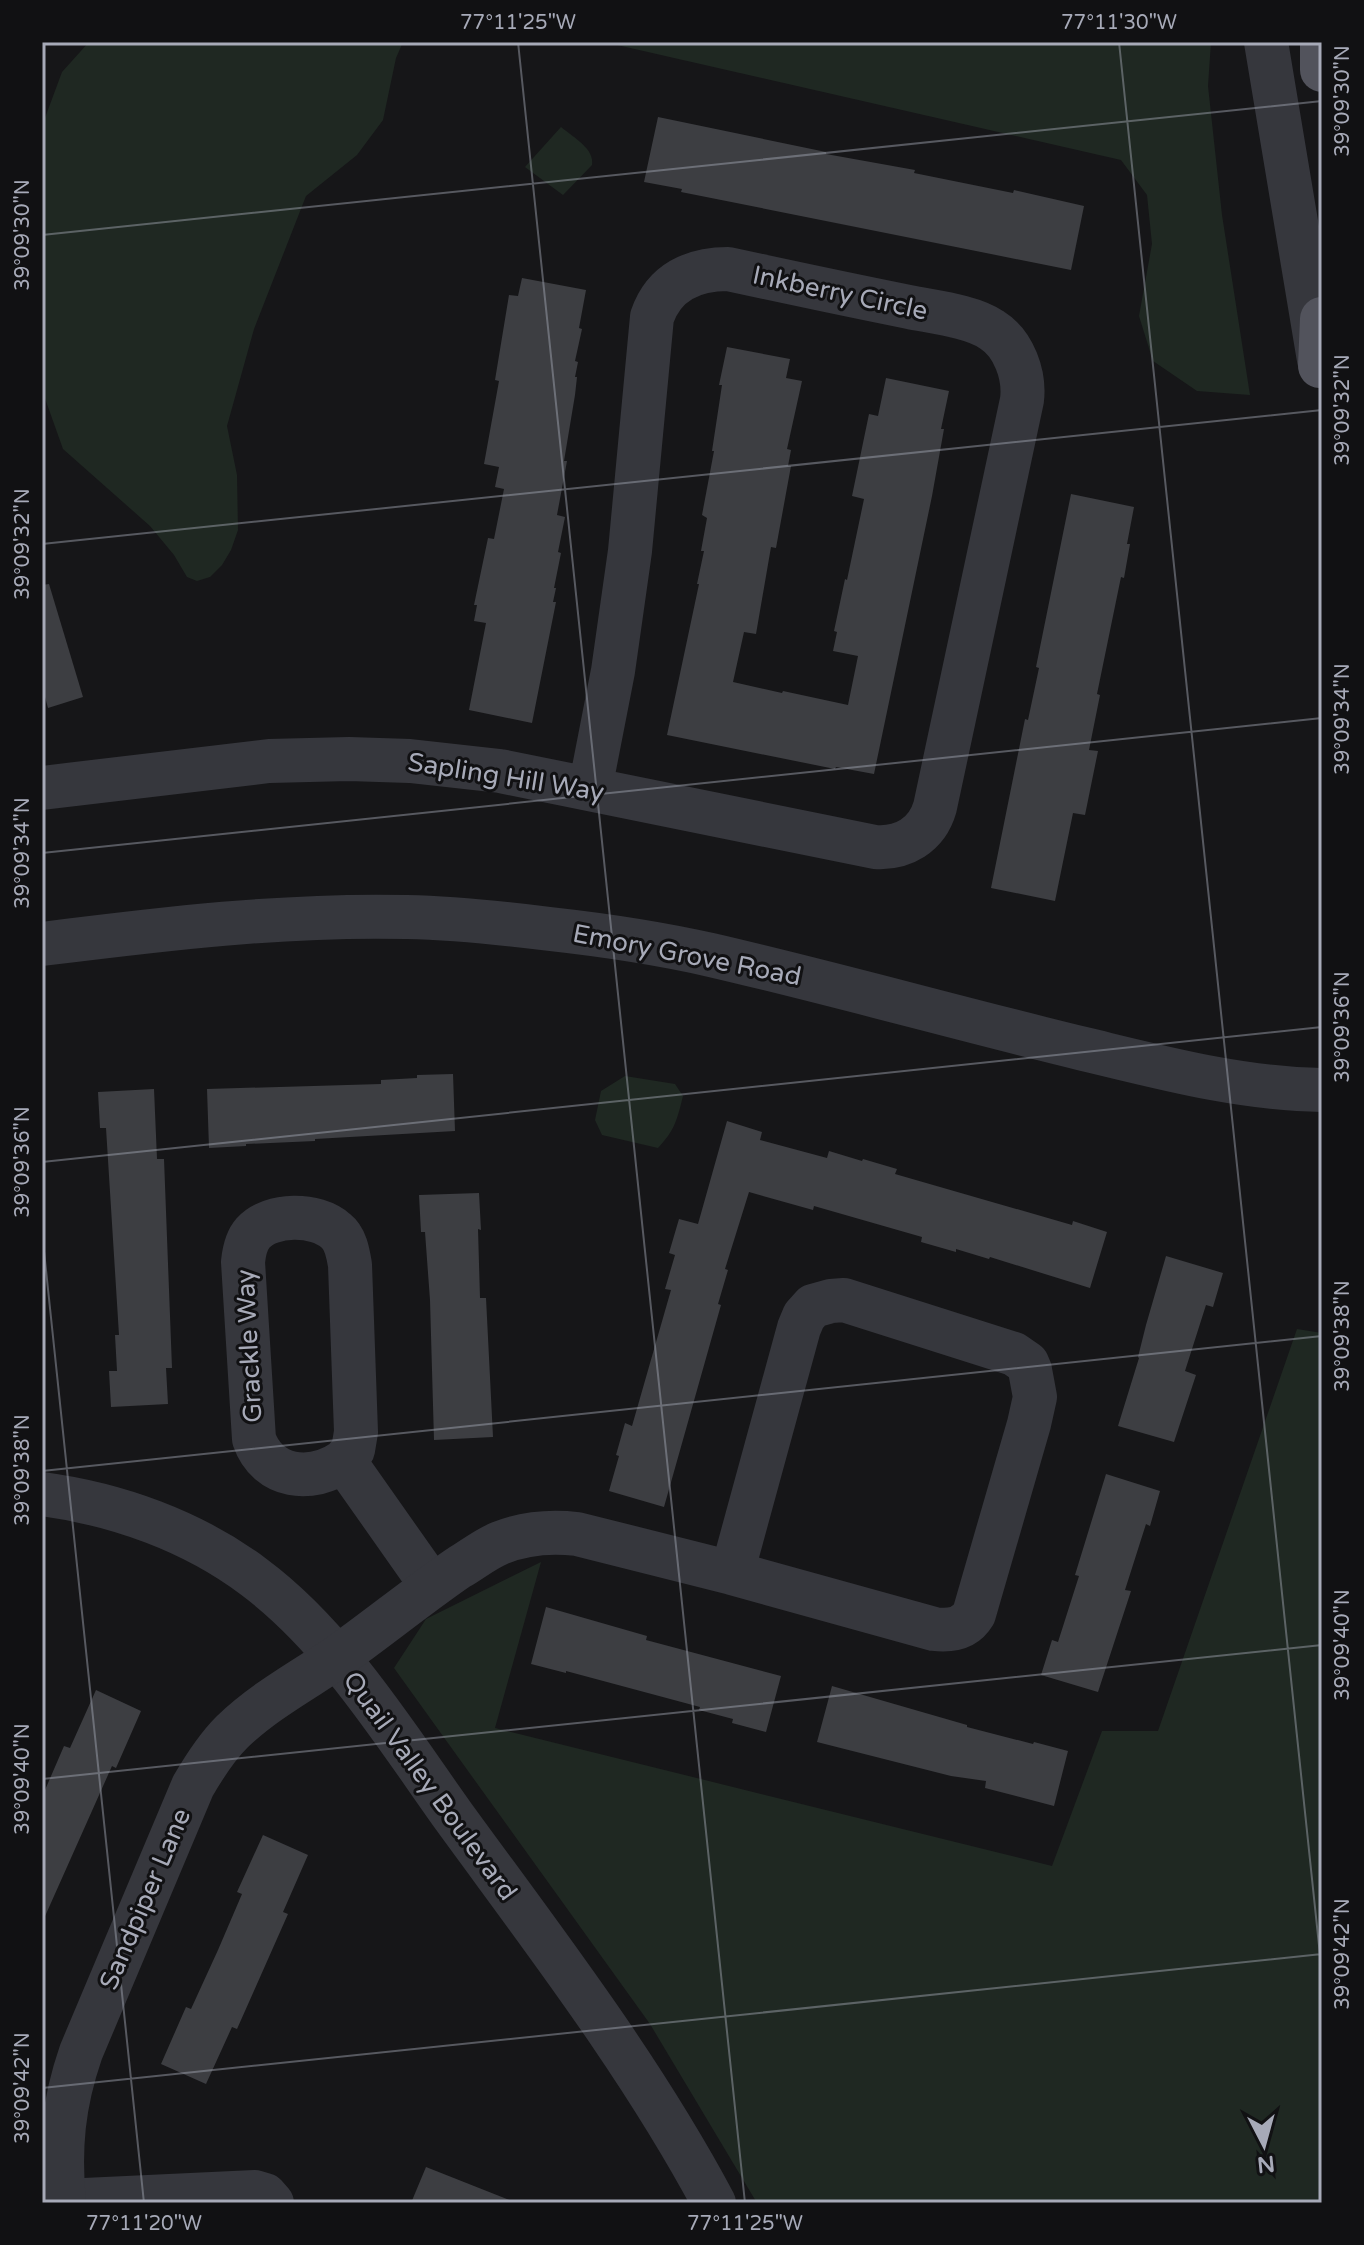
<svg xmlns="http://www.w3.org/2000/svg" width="1364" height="2245" font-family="'Varela Round',sans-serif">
	<rect width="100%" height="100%" fill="#161618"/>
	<g fill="#1f2822">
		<path d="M89 42H403L396 58 383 120 357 155 306 196 254 329 227 426 237 475 238 530 231 550 222 565 210 577 197 581 187 577 174 555 150 526 63 449 42 390V126L62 72Z"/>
		<path d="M604 42H1211L1208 86 1222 215 1250 395 1197 391 1153 361 1139 316 1152 244 1147 195 1121 160Z"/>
		<path d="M561 127C573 137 595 149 592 165L563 195 525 167Z"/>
		<path d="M625 1076 675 1084 683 1096C677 1120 675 1130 658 1148L602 1135 595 1120 601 1091Z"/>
		<path d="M1297 1329 1322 1333V2203H757L650 2024 394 1668 426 1619 541 1562 495 1728 1052 1866 1102 1731H1158Z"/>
	</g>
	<g fill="#3d3e42">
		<path d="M658 117 826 152V154L915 170 914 173 1013 193 1014 190 1084 206 1071 270 681 192 682 189 644 182Z"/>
		<path d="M522 278 586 290 579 328 582 329 575 361 578 362 575 377H577L575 395 564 461H567L557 515 565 517 558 552 561 553 554 588H556L553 602H556L532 723 469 710 486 623 474 621 477 605H474L488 538 494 539 504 489 495 487 499 467 484 464 499 381 495 380 509 295 518 296Z"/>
		<path d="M727 347 790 359 786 378 802 381 787 449 791 450 788 466H791L776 548 771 547 756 634 744 632 733 682 782 693 783 691 848 705 858 656 833 651 837 632 834 631 845 579 847 580 864 499 852 496 869 414 878 416 886 378 949 391 941 429H944L932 496 874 774 836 767 835 769 667 735 699 584H697L704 551H701L707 518 702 515 714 451H712L722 385H719Z"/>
		<path d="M1071 494 1134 507 1127 544H1130L1124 578 1121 577 1097 694 1100 695 1089 750 1098 751 1085 815 1073 813 1055 901 991 888 1025 719 1028 720 1039 668 1036 667Z"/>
		<path d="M49 584 83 697 48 708 42 686V585Z"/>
		<path d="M453 1074 455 1131 315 1139V1141L246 1144V1146L209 1148 207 1089 381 1084V1080L417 1078V1075Z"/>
		<path d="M154 1089 157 1159H164L172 1368H166L168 1404 111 1407 109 1371H117L115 1335H119L106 1128H100L98 1092Z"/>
		<path d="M727 1121 762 1132 760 1140 827 1158 829 1151 862 1161 863 1159 897 1169 895 1174 1072 1225 1073 1221 1107 1232 1090 1288 990 1257 989 1259 956 1249V1252L921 1242 922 1237 814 1206 813 1210 749 1192 725 1269 728 1270 718 1304 721 1305 664 1507 609 1491 619 1456 616 1455 625 1423 632 1426 671 1290 665 1289 675 1255 669 1253 679 1219 698 1224Z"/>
		<path d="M479 1193 481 1230 478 1229 480 1298H486L493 1437 434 1440 430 1300 425 1232H421L419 1195Z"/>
		<path d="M1166 1256 1223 1273 1213 1307 1206 1305 1185 1371 1196 1375 1174 1442 1118 1426 1139 1358 1138 1357 1146 1325Z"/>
		<path d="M1106 1474 1160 1491 1150 1526 1146 1524 1125 1590 1131 1591 1098 1692 1041 1675 1052 1640 1058 1642 1079 1576 1075 1575Z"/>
		<path d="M546 1607 647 1636 646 1640 781 1676 766 1732 732 1723 733 1719 699 1710 700 1707 566 1671V1673L531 1664Z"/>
		<path d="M832 1686 967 1725V1727L1033 1744 1034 1742 1068 1751 1054 1806 985 1788 986 1781 951 1776 817 1742Z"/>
		<path d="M96 1690 141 1711 116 1768 112 1766 42 1923V1797L64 1746 70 1748Z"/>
		<path d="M263 1835 308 1855 283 1912 288 1914 237 2029 232 2027 206 2084 161 2064 186 2007 191 2009 218 1950 242 1894 237 1892Z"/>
		<path d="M426 2167 512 2201V2203H411Z"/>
	</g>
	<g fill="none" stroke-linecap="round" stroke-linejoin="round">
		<g stroke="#36373d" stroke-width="44">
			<path d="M1266 42 1319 360"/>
			<path d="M42 788 269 761 349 759 410 761 500 771 875 847C903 849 927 835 935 807L1022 400C1025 375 1014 344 992 330 972 316 933 312 909 307 849 295 788 282 728 269 693 269 664 282 652 317L630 551 613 671 590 789"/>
			<path d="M42 944C162 929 285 914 407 917 454 918 502 923 550 929 604 935 658 943 711 955 836 984 960 1019 1084 1049 1163 1068 1241 1089 1322 1090"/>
			<path d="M344 1461C311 1483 268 1479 254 1439L243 1262C244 1252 246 1241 253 1233 271 1213 316 1213 336 1231 346 1239 348 1253 350 1265L356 1432 353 1450 344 1461 432 1586"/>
			<path d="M42 1494C117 1504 193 1531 254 1577 335 1637 396 1736 454 1817 545 1942 641 2066 714 2203"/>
			<path d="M63 2201 255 2192 265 2195 272 2203"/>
			<path d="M64 2203C59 2148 63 2104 81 2052L193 1786C204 1767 216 1748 232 1732 263 1702 300 1682 336 1658 377 1629 416 1597 458 1568 472 1560 485 1549 500 1543 525 1533 551 1531 577 1534L732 1573 934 1629C951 1631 965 1629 974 1614L1029 1424 1035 1397 1030 1370 1027 1363 1014 1354 844 1300 831 1301 813 1306 804 1316 799 1328 732 1573"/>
		</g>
		<g stroke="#52535c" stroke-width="44">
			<path d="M1322 42V70"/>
			<path d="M1320 366 1322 319"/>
		</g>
	</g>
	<path fill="none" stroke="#a7aab8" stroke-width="2" stroke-opacity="0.45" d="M518 42 745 2203M1119 42 1322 1974M42 235 1322 101M42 544 1322 410M42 853 1322 718M42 1162 1322 1027M42 1232 144 2203M42 1471 1322 1336M42 1779 1322 1645M42 2088 1322 1954"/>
	<g text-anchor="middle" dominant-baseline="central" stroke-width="6" stroke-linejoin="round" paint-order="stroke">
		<g font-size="26" fill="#a7aab8" stroke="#111113">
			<text transform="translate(840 293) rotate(12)">Inkberry Circle</text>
			<text transform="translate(506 777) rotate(9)">Sapling Hill Way</text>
			<text transform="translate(687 955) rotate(11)">Emory Grove Road</text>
			<text transform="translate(249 1346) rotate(-93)">Grackle Way</text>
			<text transform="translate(430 1786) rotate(54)">Quail Valley Boulevard</text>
			<text transform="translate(145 1899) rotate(-67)">Sandpiper Lane</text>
		</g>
	</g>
	<rect width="1364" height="2245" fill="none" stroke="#111113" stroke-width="88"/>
	<g transform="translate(1264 2145) rotate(174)" stroke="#111113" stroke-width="6" paint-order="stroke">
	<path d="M0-6L14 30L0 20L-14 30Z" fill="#a7aab8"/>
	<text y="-12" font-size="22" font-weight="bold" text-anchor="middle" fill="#a7aab8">N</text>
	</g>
	<rect x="44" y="44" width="1276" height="2157" fill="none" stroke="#a7aab8" stroke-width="3"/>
	<g font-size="20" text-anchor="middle" fill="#a7aab8">
		<text x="518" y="29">77°11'25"W</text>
		<text x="1119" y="29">77°11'30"W</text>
		<text transform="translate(1342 101) rotate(-90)" y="7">39°09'30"N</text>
		<text transform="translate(22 235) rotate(-90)" y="7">39°09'30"N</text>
		<text transform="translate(1342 410) rotate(-90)" y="7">39°09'32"N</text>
		<text transform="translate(22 544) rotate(-90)" y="7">39°09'32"N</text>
		<text transform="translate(1342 719) rotate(-90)" y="7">39°09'34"N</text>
		<text transform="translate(22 853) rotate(-90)" y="7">39°09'34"N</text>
		<text transform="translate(1342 1027) rotate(-90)" y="7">39°09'36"N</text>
		<text transform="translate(22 1162) rotate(-90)" y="7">39°09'36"N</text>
		<text transform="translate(1342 1336) rotate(-90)" y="7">39°09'38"N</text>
		<text transform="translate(22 1470) rotate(-90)" y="7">39°09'38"N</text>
		<text transform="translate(1342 1645) rotate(-90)" y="7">39°09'40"N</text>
		<text transform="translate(22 1779) rotate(-90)" y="7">39°09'40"N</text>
		<text transform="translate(1342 1954) rotate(-90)" y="7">39°09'42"N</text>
		<text transform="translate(22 2088) rotate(-90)" y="7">39°09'42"N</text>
		<text x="144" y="2230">77°11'20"W</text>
		<text x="745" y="2230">77°11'25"W</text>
	</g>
</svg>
